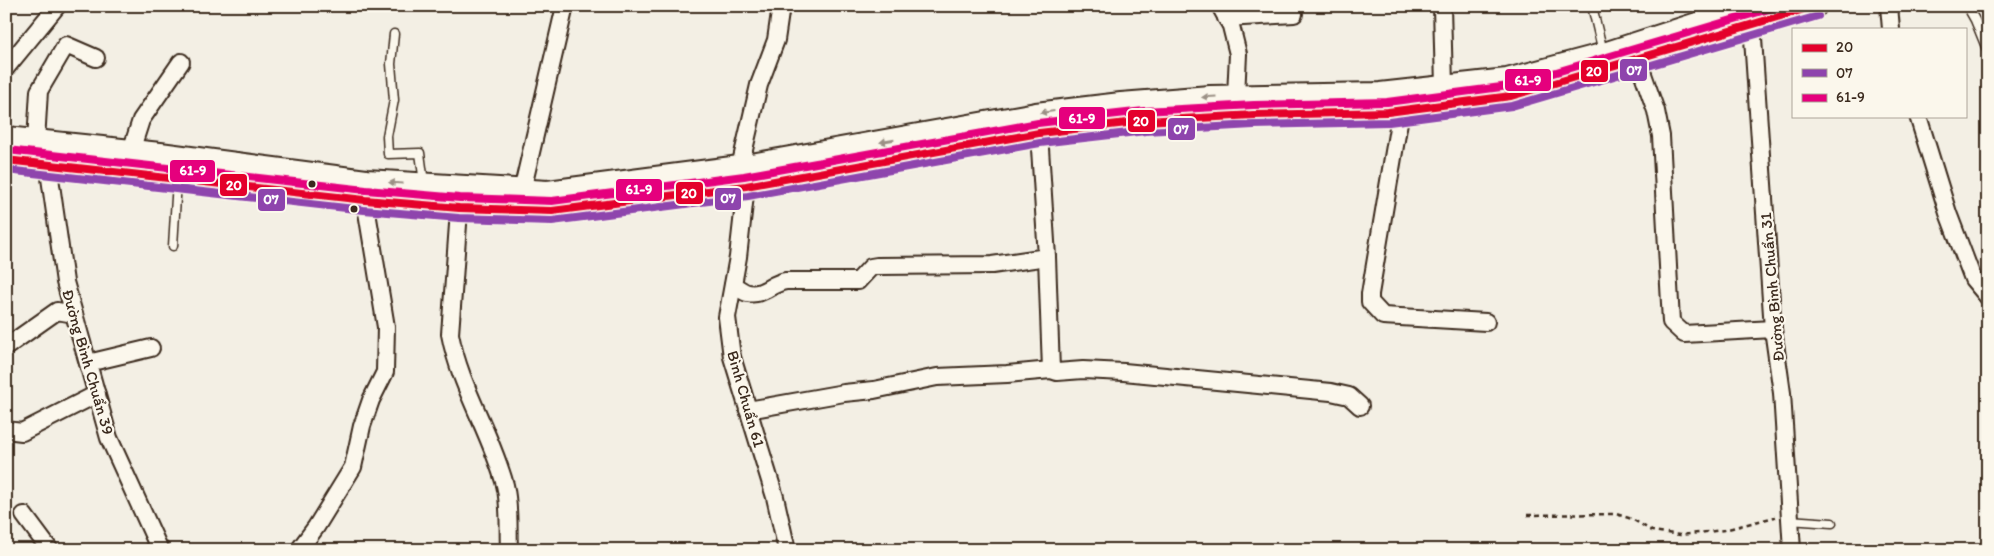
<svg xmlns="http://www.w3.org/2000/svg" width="1994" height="556" font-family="Itim,sans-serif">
	<rect width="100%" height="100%" fill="#f3efe4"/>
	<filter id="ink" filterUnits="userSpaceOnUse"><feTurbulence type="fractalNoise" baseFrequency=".02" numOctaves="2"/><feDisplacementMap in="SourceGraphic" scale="10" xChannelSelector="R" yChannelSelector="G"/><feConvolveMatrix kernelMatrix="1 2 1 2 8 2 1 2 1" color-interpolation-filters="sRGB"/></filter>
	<g filter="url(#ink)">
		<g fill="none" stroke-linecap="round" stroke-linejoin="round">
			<defs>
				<g id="service">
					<path d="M1592 6 1603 52"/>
					<path d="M1967 6 1975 20 1988 52"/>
					<path d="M394 34 391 64 394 100 387 136 388 154 420 153 424 183"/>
					<path d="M173 246 177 181"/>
					<path d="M1789 520 1832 523"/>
				</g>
				<g id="minor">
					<path d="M1220 6 1231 26 1238 54 1236 96"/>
					<path d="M1442 6 1444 87"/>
					<path d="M1889 6 1891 29"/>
					<path d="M1226 18 1294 14"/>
					<path d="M1752 24 1773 329 1782 393 1792 550"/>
					<path d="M1638 60 1656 111 1661 136 1671 322 1684 334 1773 329"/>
					<path d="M6 68 57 6"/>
					<path d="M1401 110 1370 294V302L1383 316 1486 322"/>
					<path d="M1918 116 1948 213 1973 279 1988 297"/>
					<path d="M1039 133 1047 257 1051 370 1057 372 1083 370 1124 372 1331 392 1349 396 1360 406"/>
					<path d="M36 141 39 91 66 45 96 58"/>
					<path d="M131 151 141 120 181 62"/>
					<path d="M48 164 65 282 109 438 160 550"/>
					<path d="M740 167 759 85 776 40 781 6"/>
					<path d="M746 186 738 257 727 317 732 357 775 497 787 550"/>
					<path d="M522 191 565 6"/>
					<path d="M460 197 450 334C460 387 491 433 505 485 510 505 508 529 509 550"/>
					<path d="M733 286C739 287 742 292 748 293 764 296 771 283 786 281H858L871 267 877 266 992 265 1047 257"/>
					<path d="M6 347 57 311 74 314"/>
					<path d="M88 363 151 348"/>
					<path d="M748 410 844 393 874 390 937 377 1007 374 1051 370"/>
					<path d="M6 430 22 432 97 394"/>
					<path d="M24 515 50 550"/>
					<path d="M299 550 316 527 353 467 362 426 371 400 385 372 386 327 365 200"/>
				</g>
				<g id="secondary">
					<path d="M6 138 160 154 366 181 548 192 740 167 1036 114 1121 104 1210 97 1380 94 1507 80 1598 56 1753 6"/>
					<path d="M6 160 365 200 459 208 552 211 746 186 1039 133 1145 121 1254 115 1388 112 1511 96 1815 6"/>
				</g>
			</defs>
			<use href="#service" stroke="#3b2a1e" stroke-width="11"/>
			<use href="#minor" stroke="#3b2a1e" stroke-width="20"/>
			<use href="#secondary" stroke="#3b2a1e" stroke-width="26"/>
			<path stroke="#3b2a1e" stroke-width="2.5" stroke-dasharray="5 4" stroke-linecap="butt" d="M1527 515 1616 514 1632 519 1652 531 1680 535 1724 530 1775 517"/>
			<use href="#service" stroke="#fbf7ec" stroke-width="8"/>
			<use href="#minor" stroke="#fbf7ec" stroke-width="16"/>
			<use href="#secondary" stroke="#fbf7ec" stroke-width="22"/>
			<defs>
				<path id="bus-1" d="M6 160 365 200 459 208 552 211 746 186 1039 133 1145 121 1254 115 1388 112 1511 96 1814 6"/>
				<path id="bus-2" d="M6 170 364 210 459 218 552 221 748 196 1040 143 1146 131 1254 125 1389 122 1512 106 1818 16"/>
				<path id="bus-3" d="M7 150 366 190 460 198 552 201 744 176 1038 123 1144 111 1254 105 1387 102 1509 86 1779 6"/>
			</defs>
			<use href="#bus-1" stroke="#fbf7ec" stroke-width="11"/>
			<use href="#bus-2" stroke="#fbf7ec" stroke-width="11"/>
			<use href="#bus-3" stroke="#fbf7ec" stroke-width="11"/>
			<use href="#bus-1" stroke="#e4002b" stroke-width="8"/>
			<use href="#bus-2" stroke="#8e44ad" stroke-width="8"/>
			<use href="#bus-3" stroke="#e5007d" stroke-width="8"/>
		</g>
		<defs><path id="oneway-solid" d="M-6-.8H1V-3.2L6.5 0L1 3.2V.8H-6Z" transform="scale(1.25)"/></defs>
		<g fill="#9b9085">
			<use href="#oneway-solid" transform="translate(1209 97) rotate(177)"/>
			<use href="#oneway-solid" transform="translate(1047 112) rotate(173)"/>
			<use href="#oneway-solid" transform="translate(887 141) rotate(170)"/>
			<use href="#oneway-solid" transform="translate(396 183) rotate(-176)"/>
		</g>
	</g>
	<g fill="#3b2a1e" stroke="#fbf7ec" stroke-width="2">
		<circle cx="312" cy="184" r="4.5"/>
		<circle cx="354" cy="209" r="4.5"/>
	</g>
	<g text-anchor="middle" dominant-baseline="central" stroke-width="4.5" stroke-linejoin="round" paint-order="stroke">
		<g font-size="16" fill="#3b2a1e" stroke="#fbf7ec">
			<text transform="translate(1772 287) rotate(-95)">Đường Bình Chuẩn 31</text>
			<text transform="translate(88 362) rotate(74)">Đường Bình Chuẩn 39</text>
			<text transform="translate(746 399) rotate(74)">Bình Chuẩn 61</text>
		</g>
	</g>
	<g stroke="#fbf7ec" stroke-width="2">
		<rect x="1619" y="58" width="29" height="24" rx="5" fill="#8e44ad"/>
		<rect x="1580" y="59" width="29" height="24" rx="5" fill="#e4002b"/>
		<rect x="1504" y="68" width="48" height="24" rx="5" fill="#e5007d"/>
		<rect x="1058" y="106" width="48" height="24" rx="5" fill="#e5007d"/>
		<rect x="1127" y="109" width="29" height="24" rx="5" fill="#e4002b"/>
		<rect x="1167" y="117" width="29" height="24" rx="5" fill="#8e44ad"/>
		<rect x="169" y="159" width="47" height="24" rx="5" fill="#e5007d"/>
		<rect x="219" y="173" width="29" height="24" rx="5" fill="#e4002b"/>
		<rect x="615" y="178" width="48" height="24" rx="5" fill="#e5007d"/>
		<rect x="675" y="181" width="29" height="24" rx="5" fill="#e4002b"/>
		<rect x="714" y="187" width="28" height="24" rx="5" fill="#8e44ad"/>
		<rect x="257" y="188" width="29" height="24" rx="5" fill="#8e44ad"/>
	</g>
	<g font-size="14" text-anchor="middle" font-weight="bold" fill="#fff">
		<text x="1634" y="75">07</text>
		<text x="1594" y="76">20</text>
		<text x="1528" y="85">61-9</text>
		<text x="1082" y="123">61-9</text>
		<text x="1141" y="126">20</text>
		<text x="1181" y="134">07</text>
		<text x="193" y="175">61-9</text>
		<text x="234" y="190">20</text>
		<text x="639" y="194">61-9</text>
		<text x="689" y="198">20</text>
		<text x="728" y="203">07</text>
		<text x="271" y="204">07</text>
	</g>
	<rect width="1994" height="556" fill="none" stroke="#fbf7ec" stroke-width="25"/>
	<rect x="12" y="12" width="1969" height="531" fill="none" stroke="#3b2a1e" stroke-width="2" filter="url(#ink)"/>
	<rect x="1792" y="28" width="175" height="90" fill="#fbf7ec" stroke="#aea59a"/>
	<rect x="1802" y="44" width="25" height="8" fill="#e4002b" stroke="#aea59a"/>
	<text x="1836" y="52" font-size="15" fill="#3b2a1e">20</text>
	<rect x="1802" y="69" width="25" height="8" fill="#8e44ad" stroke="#aea59a"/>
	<text x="1836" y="78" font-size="15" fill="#3b2a1e">07</text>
	<rect x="1802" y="94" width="25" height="8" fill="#e5007d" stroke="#aea59a"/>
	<text x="1836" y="102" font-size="15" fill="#3b2a1e">61-9</text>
</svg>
